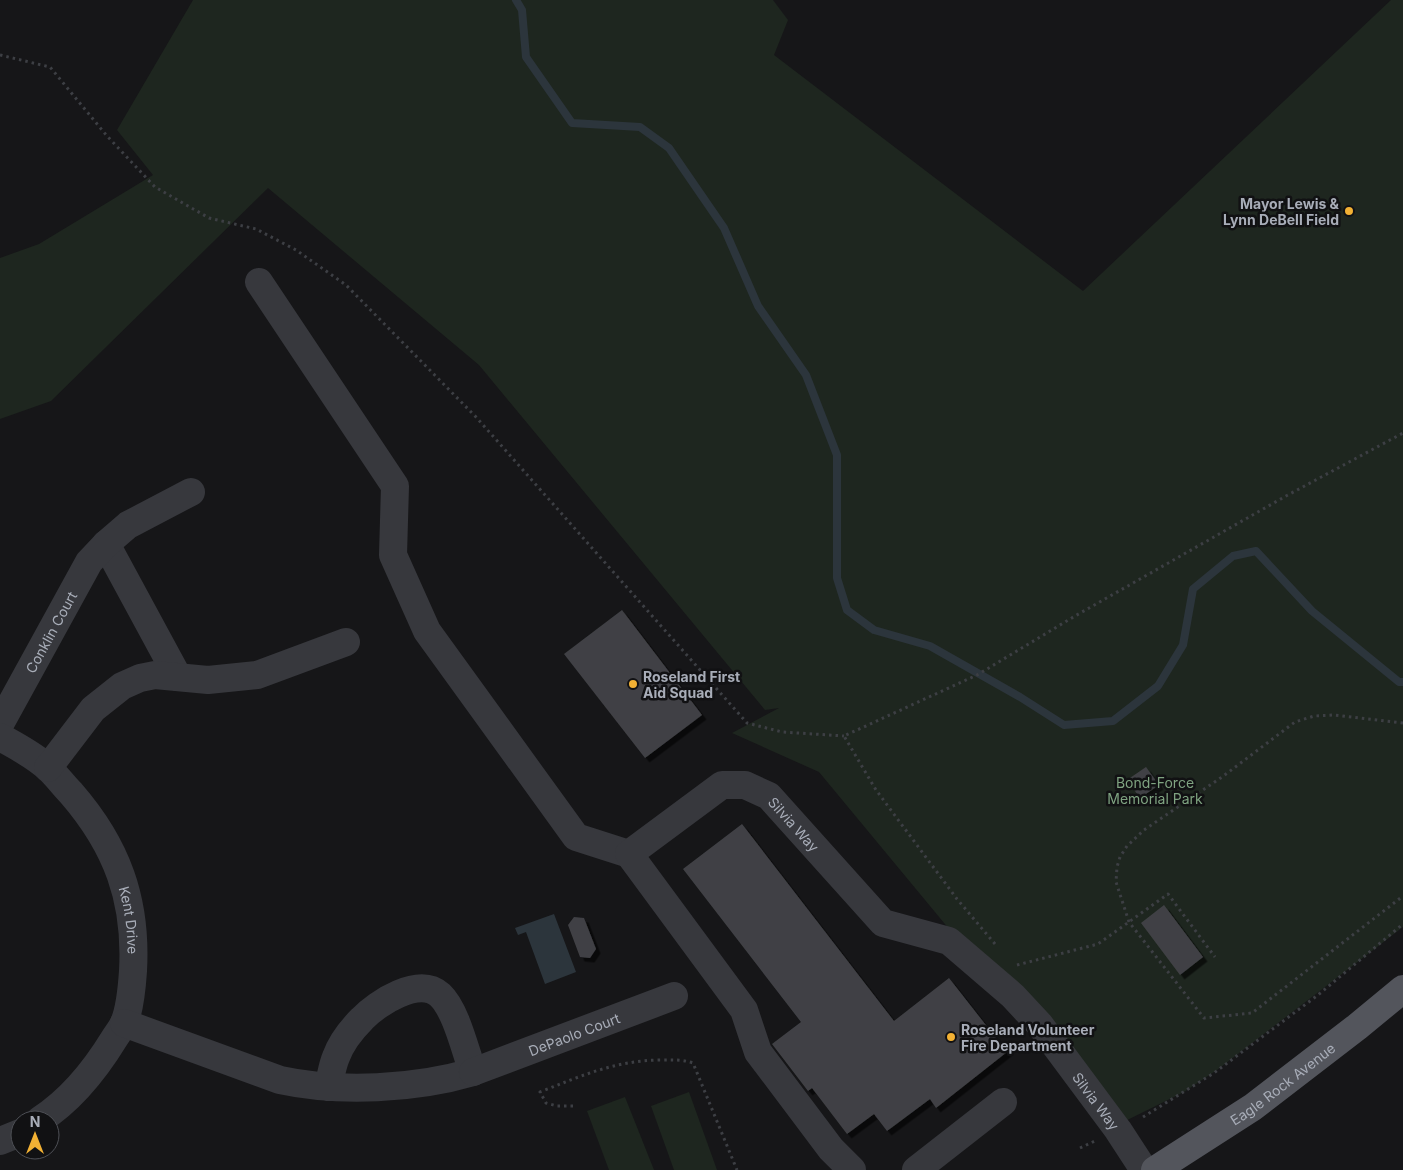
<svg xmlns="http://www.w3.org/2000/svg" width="1403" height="1170" font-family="Inter,sans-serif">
	<defs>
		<filter id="shadow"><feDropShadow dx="4.5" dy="4.5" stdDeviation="0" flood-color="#0009"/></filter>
	</defs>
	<rect width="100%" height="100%" fill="#161618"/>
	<g fill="#1e261f">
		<path d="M193 0H773L788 20 774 55 1083 291 1391 0H1403V927L1217 1070 1184 1092 1113 1127 819 772 732 733 779 708 765 710 479 365 268 188 51 401 0 419V258L39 244 153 175 117 130Z"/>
		<path d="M689 1092 717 1170H674L651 1106Z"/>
		<path d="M625 1097 654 1170H609L587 1111Z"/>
	</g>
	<path fill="#2c353c" d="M554 914 576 972 545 984 526 932 518 935 515 928Z"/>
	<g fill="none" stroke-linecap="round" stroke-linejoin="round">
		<path stroke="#2c353c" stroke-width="8" d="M516 0 522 10 526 57 572 123 640 127 669 148 724 228 758 306 806 375 837 455V578L847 610 874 630 930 646 1020 697 1064 725 1113 721 1158 686 1183 645 1193 589 1233 556 1256 551 1312 611 1399 682H1403"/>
	</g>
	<g fill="#404145" filter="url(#shadow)">
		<path d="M622 610 702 715 645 758 564 654Z"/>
		<path d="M1146 767 1159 785 1140 798 1127 780Z"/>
		<path d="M742 824 894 1021 949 978 1007 1052 936 1108 930 1099 887 1131 874 1114 847 1134 812 1088 808 1091 772 1044 801 1022 683 869Z"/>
		<path d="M1164 905 1203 957 1180 975 1141 923Z"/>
		<path d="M574 917 584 918 596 949 590 958 580 957 568 925Z"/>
	</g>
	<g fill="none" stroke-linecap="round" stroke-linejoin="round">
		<g stroke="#3d3f44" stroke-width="3" stroke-dasharray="2.5 4" stroke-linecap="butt">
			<path d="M0 55 50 67 107 136 155 187 209 218 256 229 296 250 346 285 476 417 747 723 782 732 844 736"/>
			<path d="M1403 723 1334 715 1314 716 1295 722 1222 777 1144 830 1127 846 1120 857 1117 867 1116 882 1129 922 1204 1018 1252 1013 1403 896"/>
			<path d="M995 944 957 899 876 790 844 736 977 675 1075 616 1286 496 1403 433"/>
			<path d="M1017 965 1098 944 1168 894 1215 957"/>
			<path d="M573 1106H557L546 1103 540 1092C581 1076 614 1061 659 1060 671 1060 681 1059 693 1063L737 1170"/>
			<path d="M1143 1117 1214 1073 1318 995 1403 924"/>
			<path d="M1080 1148 1095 1141"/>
		</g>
		<g stroke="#37383d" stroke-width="28">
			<path d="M259 282 395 486 393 555 427 631 576 837 629 854"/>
			<path d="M106 544 178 677"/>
			<path id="s1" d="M0 724 89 562 106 544 128 525 191 492"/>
			<path id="s2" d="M0 737C16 746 34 755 48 768 56 775 63 785 71 793 117 846 137 900 133 971 132 986 130 1009 124 1023 122 1028 117 1034 114 1039 95 1070 71 1100 40 1120"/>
			<path d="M48 768 93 709 122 686 140 678 155 675 208 680 257 675 346 642"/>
			<path d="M124 1023 280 1080C340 1093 415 1089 473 1072 465 1050 456 1010 440 995 419 976 377 1003 362 1019 352 1029 341 1043 336 1057 332 1066 331 1077 328 1087"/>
			<path id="s3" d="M473 1072 674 996"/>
			<path d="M0 1141 20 1133"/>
			<path id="s4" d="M852 1170 831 1149 758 1052 744 1010 629 854 722 785H745L769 796 883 923 949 941 1013 996 1040 1025 1118 1130 1144 1170"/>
			<path d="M916 1170 1003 1102"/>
		</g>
		<path stroke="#53555c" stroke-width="28" id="s5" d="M1155 1170 1253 1107 1357 1027 1403 989"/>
	</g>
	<g fill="#f2b134" stroke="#111113" stroke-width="2">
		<circle cx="1349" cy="211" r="5"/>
		<circle cx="633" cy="684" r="5"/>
		<circle cx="951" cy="1037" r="5"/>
	</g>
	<g text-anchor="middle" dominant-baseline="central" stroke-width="5" stroke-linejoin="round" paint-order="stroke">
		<g font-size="14" font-weight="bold" fill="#a8adb8" stroke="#111113" text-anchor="start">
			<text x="1339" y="203" text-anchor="end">Mayor Lewis &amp;<tspan x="1339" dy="16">Lynn DeBell Field</tspan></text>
			<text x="643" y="676">Roseland First<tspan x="643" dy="16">Aid Squad</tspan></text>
			<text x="961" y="1029">Roseland Volunteer<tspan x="961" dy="16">Fire Department</tspan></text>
		</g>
		<g font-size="14" fill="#a8adb8" stroke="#111113">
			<text stroke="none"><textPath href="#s1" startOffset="105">Conklin Court</textPath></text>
			<text stroke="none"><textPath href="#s4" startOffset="592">Silvia Way</textPath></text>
			<text stroke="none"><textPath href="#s2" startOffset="234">Kent Drive</textPath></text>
			<text stroke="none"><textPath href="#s3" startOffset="108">DePaolo Court</textPath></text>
			<text stroke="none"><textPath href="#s5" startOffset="154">Eagle Rock Avenue</textPath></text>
			<text stroke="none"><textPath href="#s4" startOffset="1012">Silvia Way</textPath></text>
		</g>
		<g font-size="14" fill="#7fa381" stroke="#111113">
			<text x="1155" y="782">Bond-Force<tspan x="1155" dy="16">Memorial Park</tspan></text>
		</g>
	</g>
	<g transform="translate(35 1135)"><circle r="24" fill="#111113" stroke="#4d4f55"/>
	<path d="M0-4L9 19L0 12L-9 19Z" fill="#f2b134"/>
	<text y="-8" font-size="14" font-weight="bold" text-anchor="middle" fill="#a8adb8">N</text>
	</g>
</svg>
